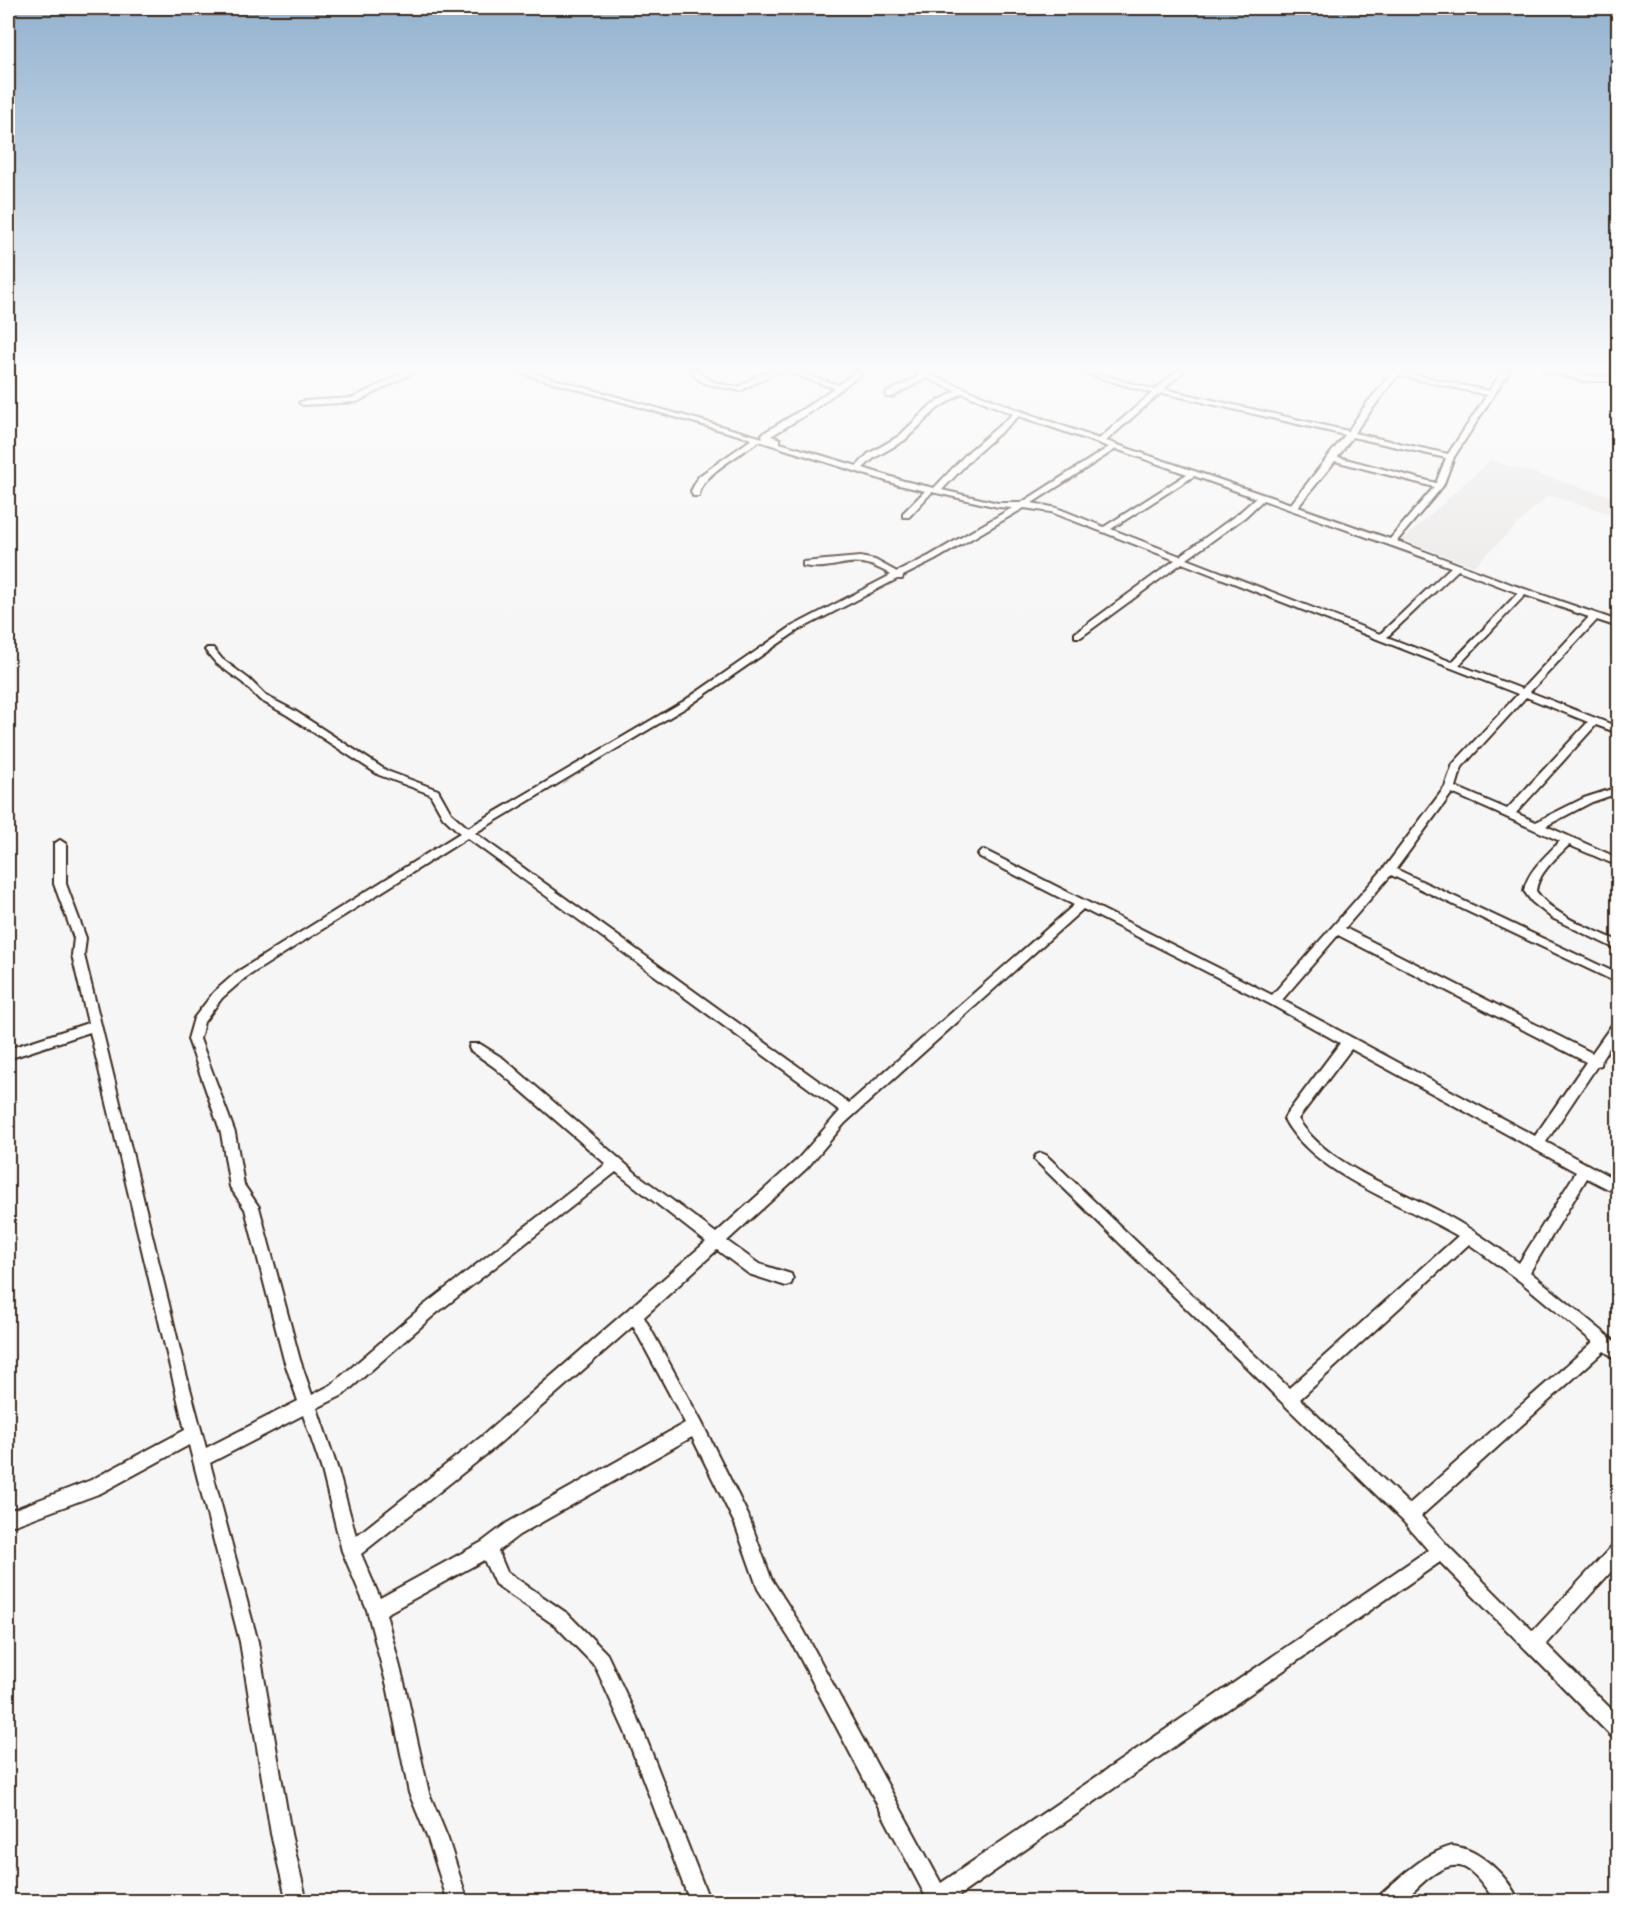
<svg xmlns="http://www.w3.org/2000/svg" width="1626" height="1909" font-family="Caveat,sans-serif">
	<rect width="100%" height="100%" fill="#f7f6f6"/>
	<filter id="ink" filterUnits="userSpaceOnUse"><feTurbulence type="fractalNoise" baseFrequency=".0167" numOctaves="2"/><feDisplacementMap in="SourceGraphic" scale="12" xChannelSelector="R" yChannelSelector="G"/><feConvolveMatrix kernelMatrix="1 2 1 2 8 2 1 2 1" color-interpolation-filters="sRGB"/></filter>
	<g filter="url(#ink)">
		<path fill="#e9e7e6" d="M1490 460 1618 498V516L1548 495 1474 566 1403 540Z"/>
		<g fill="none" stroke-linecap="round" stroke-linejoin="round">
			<defs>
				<g id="minor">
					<path d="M409 370H418L357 402 303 405 299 403 303 401 353 398Z"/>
					<path d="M510 370H522L763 438 762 434 806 407 834 388 782 370H793L838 385 858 370H866L812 411 771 436 780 439V443L857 466 868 454 899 436 931 405 956 391 926 378 892 397H886V393L920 376 908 370H918L1021 411 1099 439 1152 393 1072 370H1084L1155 390 1177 370H1185L1164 389 1348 431 1367 403 1395 370H1402L1401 372 1489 391 1503 370H1510L1454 457 1443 486 1397 541 1516 586 1618 621V627L1597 620 1530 692 1618 727V733L1596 725 1516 813 1536 822 1584 798 1618 787V793L1592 802 1546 826 1618 858V866L1569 845C1557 857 1538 873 1536 891 1554 917 1591 928 1618 941V950L1552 918 1532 902 1524 891C1527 871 1547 855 1560 841L1452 793 1396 869 1618 974V983L1391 875 1345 928 1592 1053 1614 1022 1618 1020V1034L1602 1059 1601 1065 1597 1066 1546 1142 1618 1181V1194L1587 1178 1530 1272 1618 1344V1360L1604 1351 1421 1516 1447 1545 1533 1631 1612 1546 1618 1544V1564L1546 1644 1618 1716V1738L1611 1736 1440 1562 950 1902H923L925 1895 791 1641 758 1589 735 1524 692 1437 519 1535 498 1551 507 1572 568 1614 607 1654 642 1728 710 1902H690L625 1732 595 1666 556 1626 495 1584 484 1560 386 1614 406 1690 429 1793 448 1839 468 1902H448L428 1839 409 1793 388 1690 367 1610 342 1551 322 1470 303 1415 210 1463 258 1642 291 1834 307 1902H287L271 1834 240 1642 189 1445 101 1493 15 1525H8V1509H15L91 1480 185 1430 90 1032 8 1059V1049L88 1023 72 955 74 938 54 884V844L60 840 66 844V884L86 938 84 955 183 1362 206 1448 298 1401 284 1360 245 1209 230 1187 221 1133 188 1039 194 1018 214 992 237 972 460 833 443 817 430 794 379 775 287 715 260 700 243 683 216 663 205 650 207 648H213L222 659 249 679 266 696 295 711 387 771 438 790 451 813 468 828 684 701 791 627 891 575C849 549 841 573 803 566V562L860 557 875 560 897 572 929 556 1012 508 998 507 932 492 909 517H903V513L925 491 899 485 759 441C742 454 700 475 699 496H693L691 491 699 476 752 439ZM1398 375 1487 395 1448 454 1354 433ZM962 393 1013 414 968 452 934 488 904 481 863 468 874 458 905 440 937 409ZM1163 393 1345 435 1291 504 1106 441 1158 395ZM1019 416 1109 447 1021 503H998L942 490 974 456ZM1352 437 1446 458 1436 483 1338 457ZM1116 449 1187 474 1104 527 1057 508 1032 503ZM1335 461 1434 487 1390 539 1298 507ZM1194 476 1256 498 1239 513 1180 556 1111 529ZM1263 500 1451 567 1380 634 1187 559 1245 517ZM1024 508 1051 512 1175 560 1075 633V637H1081L1182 563 1518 694 1453 764 1445 787 1385 867 1272 995 984 850 978 854 980 857 1074 905 849 1103 475 833 690 705 797 631 897 579H902L903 576 935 560ZM1458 570 1518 593 1452 662 1387 637ZM1525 595 1589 617 1522 689 1459 665ZM1526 697 1588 722 1507 809 1456 787 1462 767ZM467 838 840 1111 797 1160 716 1233 637 1174 504 1059 480 1044H470L469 1047 470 1050 494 1067 606 1164 423 1306 331 1385 312 1395 300 1360 259 1207 244 1185 235 1133 200 1039 204 1022 222 998 245 978ZM1083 909 1270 1004 1340 1043 1286 1115 1284 1119C1313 1174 1405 1205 1458 1236L1289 1388 1046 1155 1041 1153 1036 1155 1034 1159 1403 1521 1428 1550 941 1883 803 1629 771 1578 748 1515 701 1421 644 1317 717 1250 749 1274 786 1286 791 1284 793 1279 791 1274 759 1264 727 1241 807 1168 845 1123ZM1338 935 1586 1062 1535 1136 1282 1000ZM1351 1049 1576 1172 1519 1263C1494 1244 1467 1226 1439 1211 1393 1187 1326 1164 1298 1119ZM616 1172 706 1242 481 1437 356 1536 338 1470 317 1408 343 1395 433 1316ZM1469 1244 1521 1282 1593 1342 1409 1504 1300 1399ZM633 1326 685 1423 507 1523 482 1542 380 1598 361 1554 493 1449Z"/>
					<path d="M691 370H698C707 383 724 385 739 387 752 378 765 370 781 370L740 391 704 383 694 376Z"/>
					<path d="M1541 370C1563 370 1584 377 1606 377L1609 370H1616L1613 379 1609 381H1584Z"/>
					<path d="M1452 1846C1479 1848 1509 1877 1519 1902H1496C1487 1890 1476 1872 1463 1867 1442 1859 1416 1889 1403 1902H1377L1380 1895C1403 1875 1422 1855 1452 1846Z"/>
				</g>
			</defs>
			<use href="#minor" stroke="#3b2a1e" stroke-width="4"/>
			<use href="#minor" fill="#fff" fill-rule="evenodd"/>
		</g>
	</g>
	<linearGradient id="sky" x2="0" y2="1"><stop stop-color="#93b2cf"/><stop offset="0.58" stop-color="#fbfbfb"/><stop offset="1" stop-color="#fbfbfb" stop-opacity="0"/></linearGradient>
	<rect width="1626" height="638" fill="url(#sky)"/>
	<rect width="1626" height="1909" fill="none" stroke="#fff" stroke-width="30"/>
	<rect x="15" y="15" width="1596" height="1879" fill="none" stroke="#3b2a1e" stroke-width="2" filter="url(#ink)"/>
</svg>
